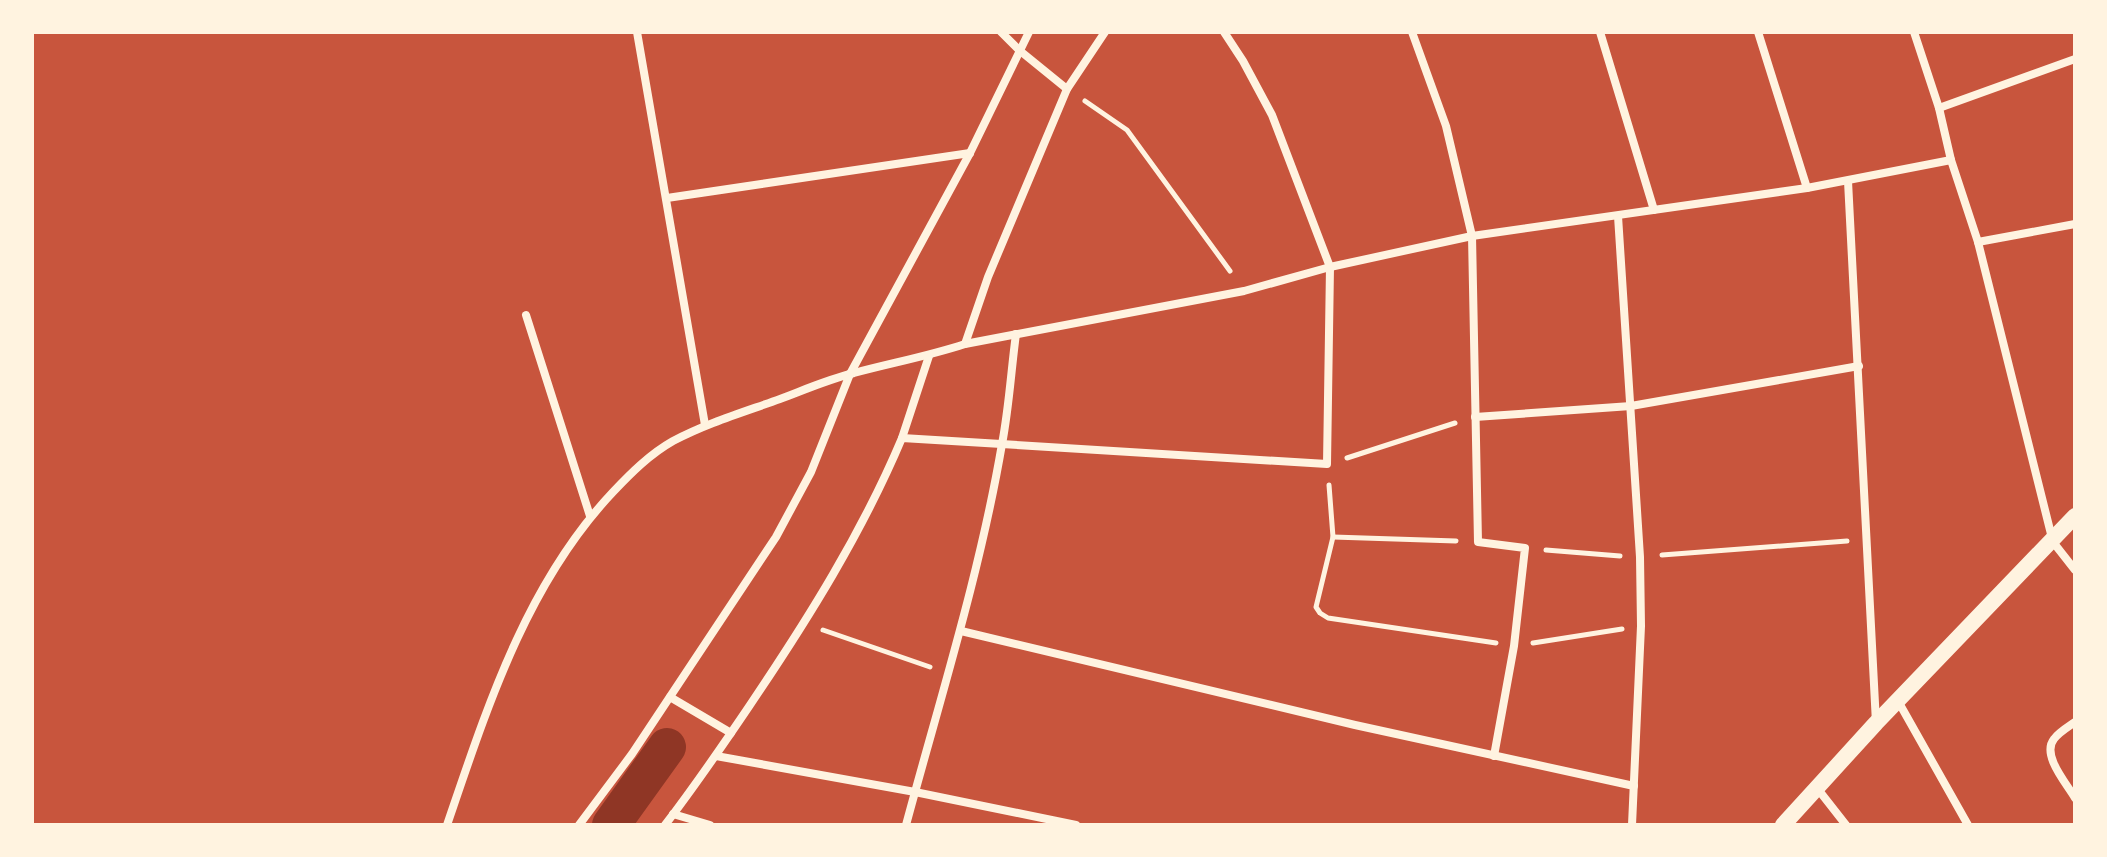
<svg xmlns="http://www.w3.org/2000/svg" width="2107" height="857" font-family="'Open Sans',sans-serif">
	<rect width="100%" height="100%" fill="#c8553d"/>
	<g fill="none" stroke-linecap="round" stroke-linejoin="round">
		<path stroke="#8f3625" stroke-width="38" d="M611 825 667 747"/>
		<g stroke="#fff3e0" stroke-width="5">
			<path d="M1085 101 1127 130 1230 271"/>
			<path d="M1347 458 1455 423"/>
			<path d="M1329 485 1333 537 1316 607 1320 613 1328 618 1496 643"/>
			<path d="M1333 537 1456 541"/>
			<path d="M1546 550 1620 556"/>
			<path d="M1662 555 1847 541"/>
			<path d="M823 630 930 667"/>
			<path d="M1533 643 1622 629"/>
		</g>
		<g stroke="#fff3e0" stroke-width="8">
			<path d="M637 32 705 425"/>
			<path d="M1001 32 1019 50 1067 89"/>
			<path d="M1412 32 1446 126 1472 236 1478 542 1525 548 1514 646 1494 756"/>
			<path d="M1600 32 1654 210"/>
			<path d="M1758 32 1807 188"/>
			<path d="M1914 32 1939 108 1951 160 1978 242 2053 542 2075 570"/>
			<path d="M1939 108 2075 59"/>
			<path d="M1848 181C1859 361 1865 542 1876 723"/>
			<path d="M667 198 970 153"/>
			<path d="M1618 216 1640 557 1641 626 1632 825"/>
			<path d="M1978 242 2075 224"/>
			<path d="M526 315 590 516"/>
			<path d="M965 344 988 277 1067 89 1105 32"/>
			<path d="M1475 417 1631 406 1859 366"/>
			<path d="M902 438 929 356"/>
			<path d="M961 631 1355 725 1634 786"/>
			<path d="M670 697 731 733"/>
			<path d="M1898 701 1968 825"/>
			<path d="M2075 722C2068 727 2059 732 2054 739 2041 755 2067 784 2075 798"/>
			<path d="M716 756 915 792 1076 825"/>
			<path d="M1817 788 1846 825"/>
			<path d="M673 814 710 825"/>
			<path d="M447 825C487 708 526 584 613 492 631 473 650 454 673 441 707 423 744 412 780 399 804 390 829 379 854 373 891 363 929 356 965 344L1244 291 1330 267 1472 236 1807 188 1951 160"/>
			<path d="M579 825 632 754 776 537 811 472 850 374 970 153 1029 32"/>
			<path d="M665 825C695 786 723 745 750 705 808 619 862 533 902 438L1327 464 1330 267 1272 115 1243 61 1224 32"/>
			<path d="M906 825C940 699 980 573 1002 444 1009 408 1011 371 1016 334"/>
		</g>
		<path stroke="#fff3e0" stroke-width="16" d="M1783 825 1876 723 2075 516"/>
	</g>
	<rect width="2107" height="857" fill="none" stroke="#fff3e0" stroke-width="68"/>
</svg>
